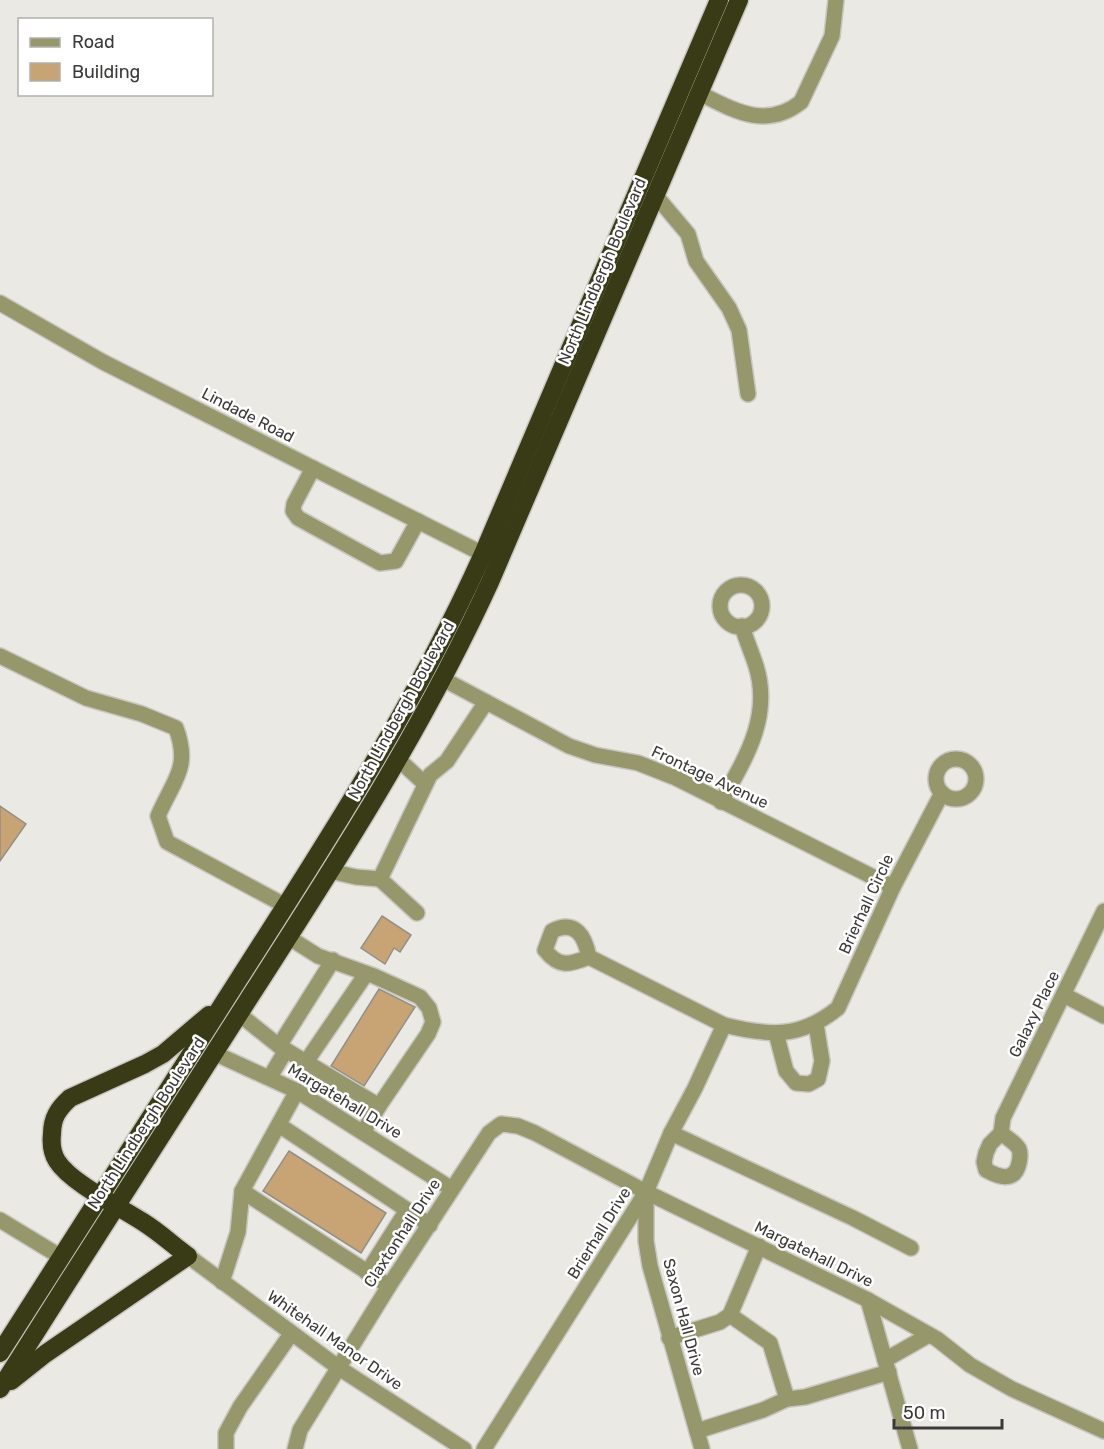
<svg xmlns="http://www.w3.org/2000/svg" width="1104" height="1449" font-family="Rubik,sans-serif">
	<rect width="100%" height="100%" fill="#ebe9e3"/>
	<g fill="#c8a373" stroke="#938f8a" stroke-width="1.5">
		<path d="M0 806 26 824 0 861Z"/>
		<path d="M382 916 411 935 400 952 394 948 385 964 361 948Z"/>
		<path d="M379 989 415 1007 364 1086 331 1066Z"/>
		<path d="M289 1151 386 1213 361 1253 263 1191Z"/>
	</g>
	<g fill="none" stroke-linecap="round" stroke-linejoin="round">
		<defs>
			<g id="minor">
				<path d="M699 93C733 110 766 130 801 102L832 36 836 0"/>
				<path d="M656 196 688 234 696 261 729 308 739 330 748 394"/>
				<path d="M0 303 103 362 483 554"/>
				<path d="M313 468 294 504 293 511 298 518 380 563 396 561 418 521"/>
				<circle cx="741" cy="606" r="21"/>
				<path d="M0 656 86 698 142 714 176 728C191 769 173 780 158 816L167 842 286 906"/>
				<path d="M443 679 569 746 595 755 638 763 676 778 893 887"/>
				<circle cx="956" cy="779" r="20"/>
				<path d="M399 760 425 784"/>
				<path d="M721 802C745 759 772 717 756 666 752 653 746 640 742 626"/>
				<path d="M330 871 356 877 380 879"/>
				<path d="M417 913 380 879 430 775 447 761 486 702"/>
				<path d="M288 937 318 956 374 976 420 997 429 1008 433 1022 428 1034 379 1106"/>
				<path d="M589 957C585 937 576 919 552 931L545 950C559 968 569 965 589 957L724 1025C769 1036 800 1039 838 1008L893 887 942 793"/>
				<path d="M1064 995 1104 1016"/>
				<path d="M239 1014 279 1046 379 1106 363 1132"/>
				<path d="M776 1033 786 1071 796 1083 809 1084 818 1079 822 1061 816 1024"/>
				<path d="M279 1046 333 960"/>
				<path d="M214 1053 297 1091 452 1189"/>
				<path d="M306 1062 366 974"/>
				<path d="M270 1077 286 1050"/>
				<path d="M297 1091 242 1191 389 1286"/>
				<path d="M279 1125 430 1225"/>
				<path d="M671 1133 853 1218 911 1248"/>
				<path d="M1001 1133C1007 1138 1015 1142 1019 1149 1021 1154 1020 1158 1019 1163 1015 1182 1000 1178 986 1170L984 1162 986 1153 990 1144 1001 1133 1003 1118 1104 911"/>
				<path d="M646 1195V1241L650 1266 702 1449"/>
				<path d="M0 1220 61 1257"/>
				<path d="M188 1256 339 1368 464 1449"/>
				<path d="M367 1273 407 1210"/>
				<path d="M222 1282 238 1232 242 1191"/>
				<path d="M868 1300 910 1449"/>
				<path d="M669 1338 720 1322 730 1315 759 1246"/>
				<path d="M885 1360 929 1335"/>
				<path d="M787 1399 805 1397 889 1372"/>
				<path d="M697 1431 763 1410 787 1399 770 1343 730 1315"/>
				<path d="M226 1449V1433L240 1407 291 1334"/>
				<path d="M295 1449 300 1430 389 1286 489 1133 501 1124 518 1126 535 1133 646 1192 868 1300 937 1339 970 1365 1012 1389 1104 1431"/>
				<path d="M484 1449 646 1192 671 1133 695 1088 724 1025"/>
			</g>
			<g id="highway">
				<path d="M0 1353C80 1227 160 1102 240 977 328 840 416 703 483 554L719 0"/>
				<path d="M11 1381 45 1354 188 1256C173 1245 159 1232 143 1222 120 1207 71 1183 57 1161 52 1153 51 1143 52 1134 52 1118 58 1109 70 1098L145 1064 163 1054 209 1015"/>
				<path d="M0 1389C82 1259 165 1130 248 1000 335 865 423 729 490 582L739 0"/>
			</g>
		</defs>
		<use href="#minor" stroke="#c8c6c1" stroke-width="18"/>
		<use href="#highway" stroke="#c8c6c1" stroke-width="21"/>
		<use href="#minor" stroke="#96986c" stroke-width="15"/>
		<use href="#highway" stroke="#393a16" stroke-width="18"/>
	</g>
	<g text-anchor="middle" dominant-baseline="central" stroke-width="5" stroke-linejoin="round" paint-order="stroke">
		<g font-size="16" fill="#3b3a38" stroke="#fff">
			<text transform="translate(602 271) rotate(-67)">North Lindbergh Boulevard</text>
			<text transform="translate(248 415) rotate(27)">Lindade Road</text>
			<text transform="translate(401 710) rotate(-61)">North Lindbergh Boulevard</text>
			<text transform="translate(710 777) rotate(25)">Frontage Avenue</text>
			<text transform="translate(866 904) rotate(-65)">Brierhall Circle</text>
			<text transform="translate(1034 1014) rotate(-64)">Galaxy Place</text>
			<text transform="translate(345 1101) rotate(31)">Margatehall Drive</text>
			<text transform="translate(146 1123) rotate(-57)">North Lindbergh Boulevard</text>
			<text transform="translate(402 1233) rotate(-57)">Claxtonhall Drive</text>
			<text transform="translate(599 1233) rotate(-58)">Brierhall Drive</text>
			<text transform="translate(814 1254) rotate(26)">Margatehall Drive</text>
			<text transform="translate(684 1317) rotate(75)">Saxon Hall Drive</text>
			<text transform="translate(335 1340) rotate(35)">Whitehall Manor Drive</text>
		</g>
	</g>
	<rect x="18" y="18" width="195" height="78" fill="#ffffff" stroke="#b1b0af" stroke-width="1.5"/>
	<rect x="30" y="38" width="30" height="9" fill="#96986c" stroke="#b1b0af" stroke-width="1.5"/>
	<text x="72" y="48" font-size="18" fill="#3b3a38">Road</text>
	<rect x="30" y="63" width="30" height="18" fill="#c8a373" stroke="#b1b0af" stroke-width="1.5"/>
	<text x="72" y="78" font-size="18" fill="#3b3a38">Building</text>
	<path d="M894 1419v9h108v-9" fill="none" stroke="#3b3a38" stroke-width="3"/>
	<text x="903" y="1419" font-size="18" fill="#3b3a38" stroke="#ffffff" stroke-width="4.5" paint-order="stroke">50 m</text>
</svg>
